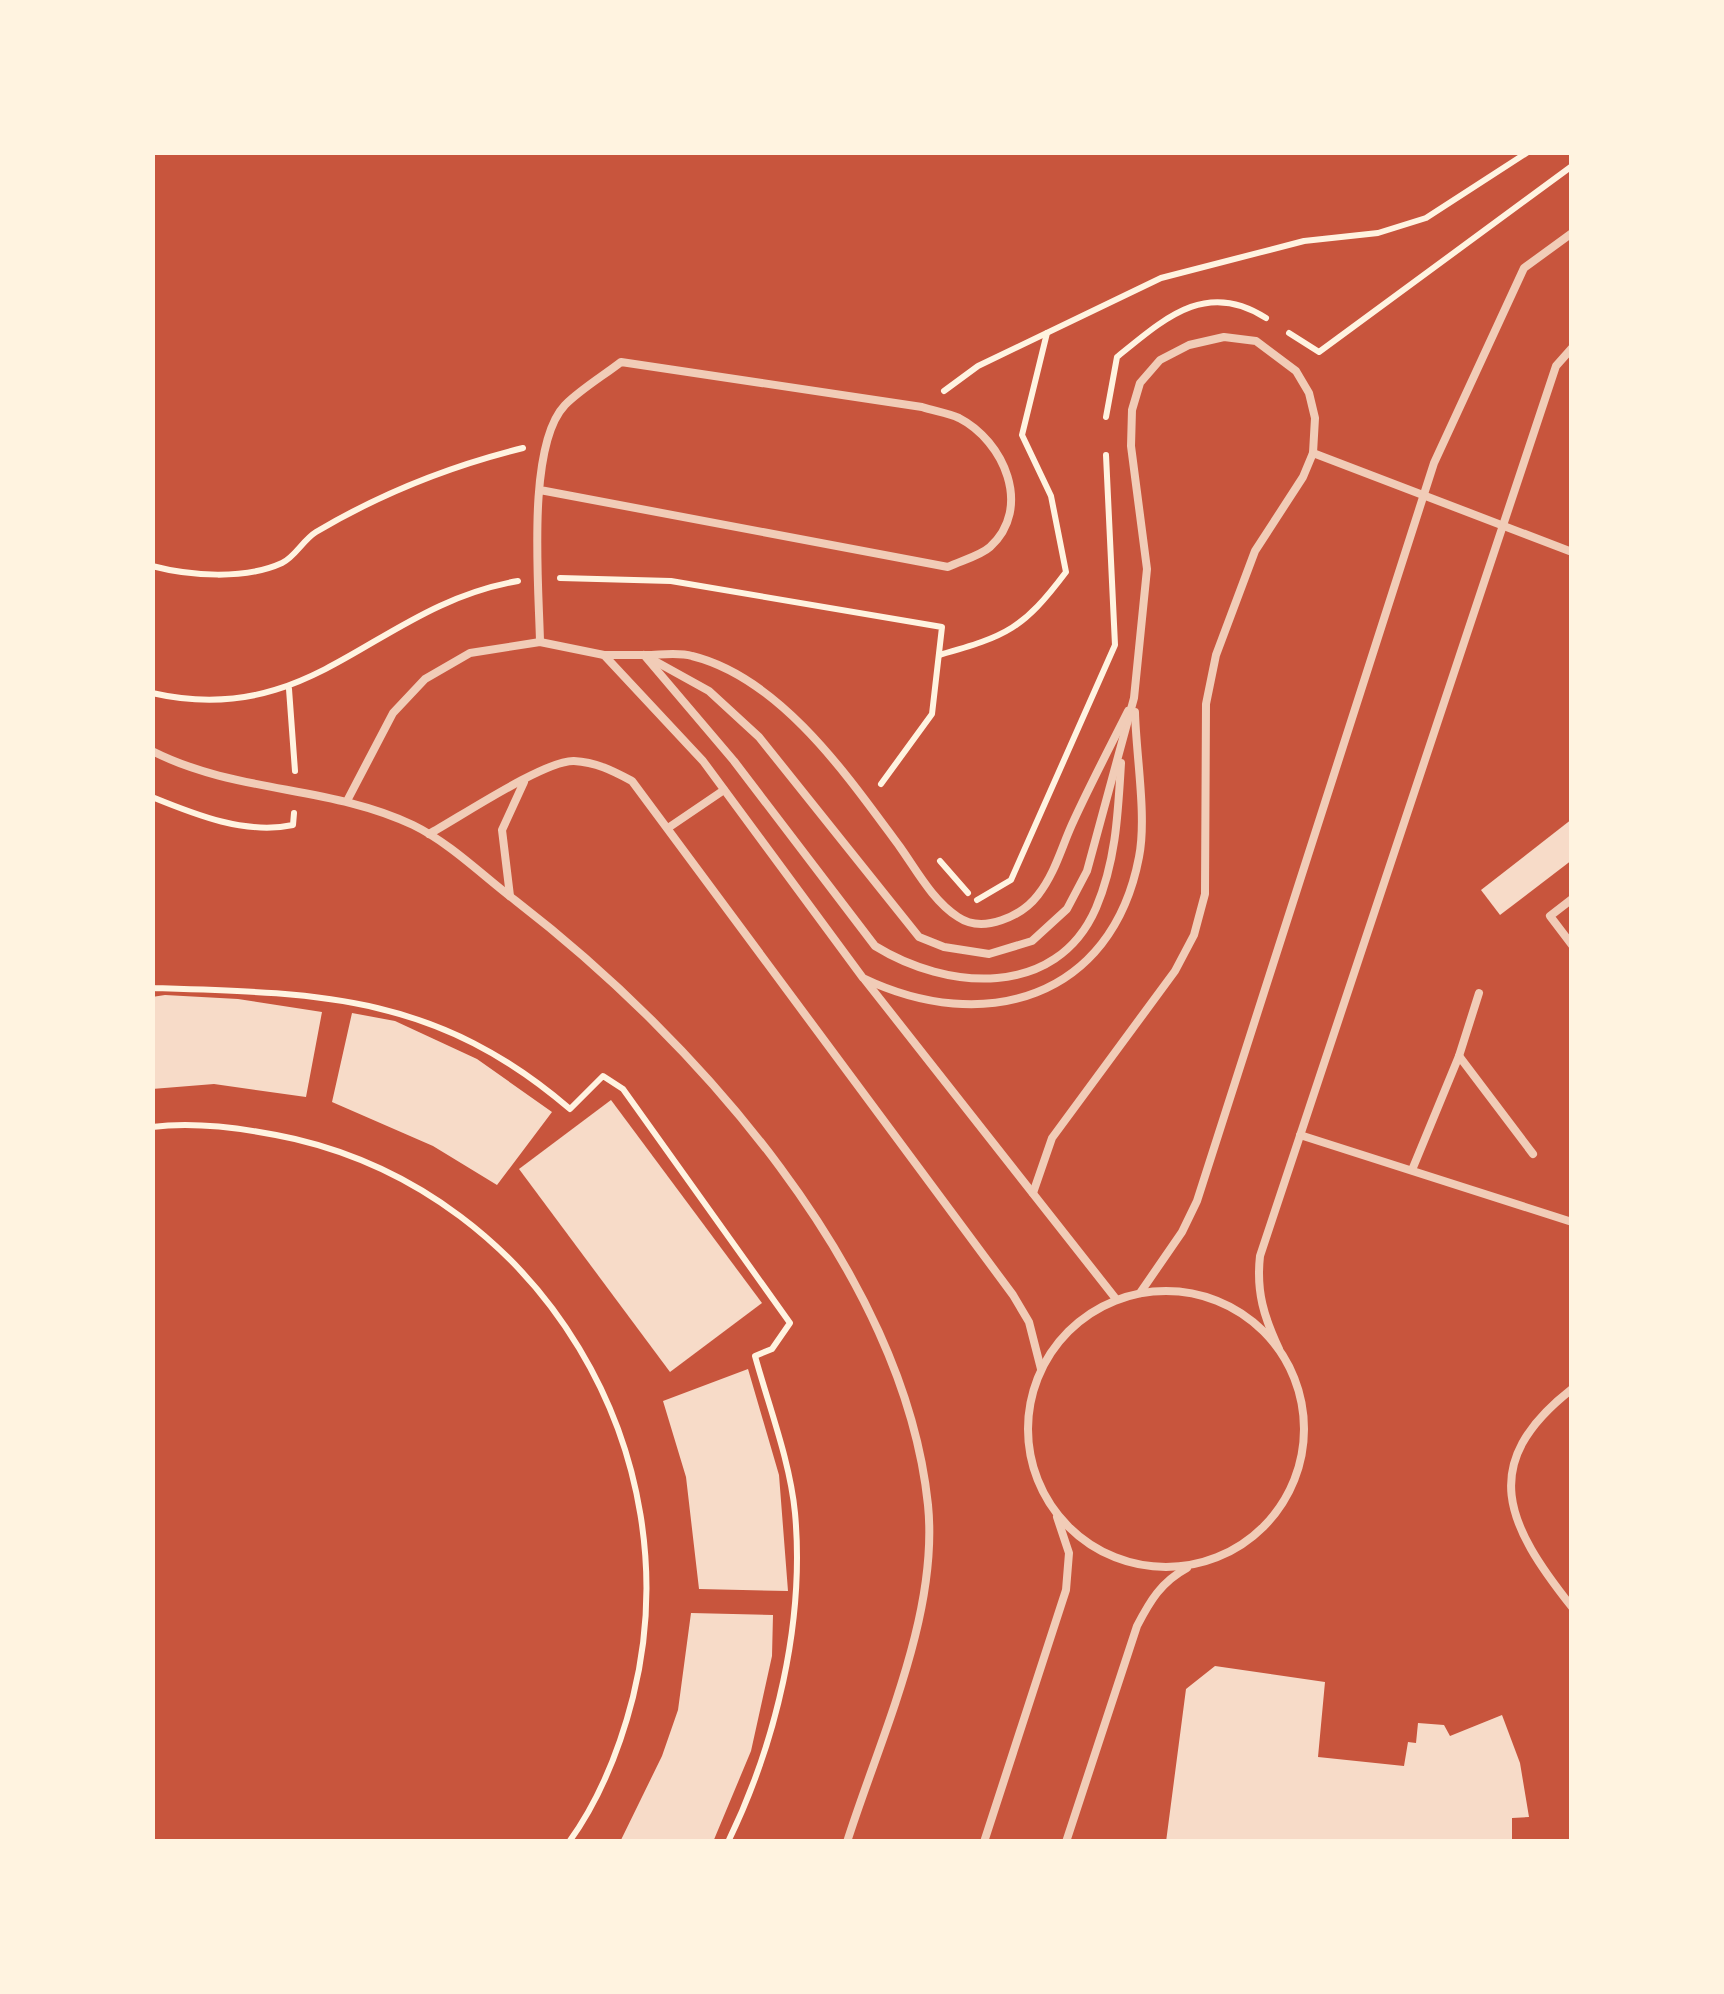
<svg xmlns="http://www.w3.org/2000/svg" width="1724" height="1994" font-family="'Open Sans',sans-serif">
	<rect width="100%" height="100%" fill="#c8553d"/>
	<g fill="#f7dbc8">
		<path d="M1572 819V860L1500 915 1481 890Z"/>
		<path d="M165 995 238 999 322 1012 306 1097 214 1084 152 1089V997Z"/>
		<path d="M352 1013 395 1021 477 1059 552 1112 497 1185 433 1146 332 1102Z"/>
		<path d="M611 1100 762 1303 670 1372 519 1169Z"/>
		<path d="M748 1369 779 1475 788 1591 699 1589 686 1477 663 1401Z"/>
		<path d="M691 1613 773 1615 772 1656 751 1751 713 1842H620L662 1756 678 1710Z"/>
		<path d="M1215 1666 1325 1682 1318 1757 1404 1766 1408 1742 1416 1743 1418 1723 1444 1725 1450 1736 1502 1715 1520 1763 1529 1817 1512 1818V1842H1166L1186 1689Z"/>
	</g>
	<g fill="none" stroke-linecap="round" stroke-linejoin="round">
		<g stroke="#fff3e0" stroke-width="6">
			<path d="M1289 333 1319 352 1572 166"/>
			<path d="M944 391 978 366 1161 278 1304 241 1378 233 1426 218 1528 152"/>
			<path d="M1106 417 1117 357C1164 319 1206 279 1266 318"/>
			<path d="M152 566C190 576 245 580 282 563 295 557 303 540 316 532 380 494 450 466 523 448"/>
			<path d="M560 578 671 581 942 627 932 714 881 784"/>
			<path d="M939 655C1007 636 1023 629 1066 572L1051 496 1022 435 1047 333"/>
			<path d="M289 689 295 771"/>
			<path d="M152 693C314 730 374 606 518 581"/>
			<path d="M152 797C196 815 246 835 293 825L294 813"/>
			<path d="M940 861 968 893"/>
			<path d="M977 900 1011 880 1115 645 1106 455"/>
			<path d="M152 988C320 993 436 994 570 1109L603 1076 623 1089 790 1323 772 1349 755 1356C769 1407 790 1461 795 1513 805 1622 776 1743 728 1842"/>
			<path d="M152 1127C199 1121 250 1129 295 1139 541 1197 694 1453 633 1697 620 1748 600 1799 569 1842"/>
		</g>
		<g stroke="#f1ccb7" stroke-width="8">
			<path d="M1313 453 1572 552"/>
			<path d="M540 490 948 567C960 561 980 556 990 547 1033 508 1004 441 959 418 948 413 934 411 922 407L621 362C603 376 581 389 565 405 526 446 539 587 540 642"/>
			<path d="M604 655H644L734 761 875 946C946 990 1056 1000 1096 908 1116 861 1118 813 1121 763"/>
			<path d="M644 655 709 691 759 737 919 937 944 947 989 954 1032 941 1067 909 1087 871 1134 698 1147 569 1131 446 1132 410 1140 383 1160 360 1189 345 1224 337 1256 341 1296 371 1309 393 1315 418 1313 453 1303 477 1255 551 1216 655 1206 704 1205 894 1194 935 1175 971 1052 1138 1033 1193"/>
			<path d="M646 655C660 655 679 652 692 656 781 678 849 778 900 847 917 871 933 901 958 917 983 934 1022 916 1038 895 1056 872 1062 845 1074 820 1091 783 1110 747 1128 711"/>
			<path d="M152 751C237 794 329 785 413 825 450 843 483 876 516 901 695 1039 904 1272 928 1505 939 1615 880 1738 847 1842"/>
			<path d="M348 799 393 713 425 679 470 653 540 642 604 655 703 761 863 978C984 1036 1112 999 1139 857 1147 817 1136 755 1135 712"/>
			<path d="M668 828 724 790"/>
			<path d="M429 834C460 817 545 760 574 761 596 762 613 771 632 781L1013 1295 1029 1322 1041 1369"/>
			<path d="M510 896 502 830 524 782"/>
			<path d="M1572 899 1550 916 1572 945"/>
			<path d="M865 980 1116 1299"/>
			<path d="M1459 1056 1479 993"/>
			<path d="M1300 1135 1572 1222"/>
			<path d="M1412 1170 1459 1056 1533 1154"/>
			<circle cx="1166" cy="1429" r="138"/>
			<path d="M1140 1293 1182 1232 1197 1201 1434 463 1524 268 1572 233"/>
			<path d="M1279 1349C1264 1317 1256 1292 1260 1256L1556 366 1572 348"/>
			<path d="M1572 1389C1476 1464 1507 1525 1572 1607"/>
			<path d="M984 1842 1066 1590 1069 1553 1057 1517"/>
			<path d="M1066 1842 1137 1626C1150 1601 1161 1582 1187 1568"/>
		</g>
	</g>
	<rect width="1724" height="1994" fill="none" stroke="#fff3e0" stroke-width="310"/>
</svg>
